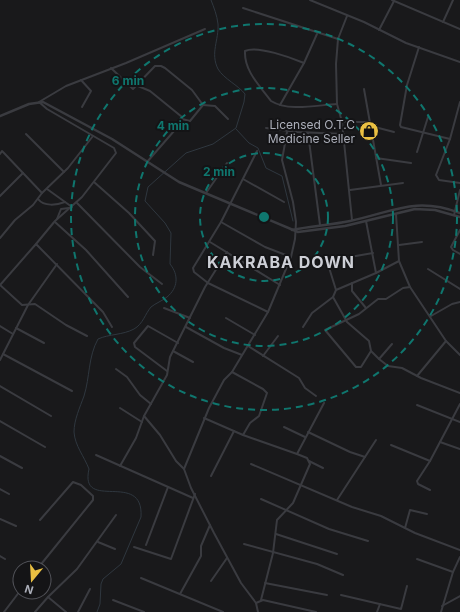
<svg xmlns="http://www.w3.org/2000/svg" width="460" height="612" font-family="Inter,sans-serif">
	<rect width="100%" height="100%" fill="#19191b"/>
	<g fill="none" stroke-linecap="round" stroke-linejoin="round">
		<g stroke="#2f373f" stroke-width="1">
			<path d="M236 129 249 143 258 148 266 168 282 176 293 221"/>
			<path d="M97 612 100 604 101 584 103 579 121 564 141 517C144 469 79 513 89 469 84 456 75 446 74 432 74 420 80 407 84 396 90 377 88 357 98 339 109 334 123 335 134 329 143 324 145 314 151 307 156 303 162 301 167 297 178 288 179 275 170 264L171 233 165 223 145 201 148 187 186 153 213 144 236 128 244 102 245 94C238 85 224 79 218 69 210 53 219 40 218 24 217 15 214 8 211 0"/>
		</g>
		<g stroke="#3a3b40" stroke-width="2">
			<path d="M310 0 364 22 406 43 460 62"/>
			<path d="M392 0 460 29"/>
			<path d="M243 8 338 39 336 64 337 104 342 122 352 220"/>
			<path d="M443 22 453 0"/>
			<path d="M379 30 394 1"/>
			<path d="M338 39 347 16"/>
			<path d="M419 47 407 85 400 125 401 127 450 139"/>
			<path d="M304 63C292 58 257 45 245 51 244 71 260 86 271 101 289 112 317 105 337 104"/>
			<path d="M111 68 133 89 155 66H161L165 68 192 90 203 105 190 121 182 119"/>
			<path d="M81 80 91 91 82 107"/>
			<path d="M138 86 150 91 182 117 181 123 147 162"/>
			<path d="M364 89 381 185"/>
			<path d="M460 102 450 139 436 175 439 180 460 183"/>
			<path d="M203 105 215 106 228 119"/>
			<path d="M280 105 304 63 317 34"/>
			<path d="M342 122H370"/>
			<path d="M371 126 394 132"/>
			<path d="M266 128 297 132 344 134"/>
			<path d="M308 133 320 225"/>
			<path d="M26 134 64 172"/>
			<path d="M257 151 221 222 193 268 194 272 208 283 268 312"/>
			<path d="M417 152 428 117"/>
			<path d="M0 154 2 151 4 153 42 193"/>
			<path d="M376 158 411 163"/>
			<path d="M243 179 284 202"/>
			<path d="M94 182 129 213 155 241 153 255"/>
			<path d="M47 189 72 207"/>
			<path d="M350 190 403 183"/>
			<path d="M206 193 227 163"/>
			<path d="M0 196 23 173"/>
			<path d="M38 199C44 207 57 205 65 202"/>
			<path d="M77 203 140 267 162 284"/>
			<path d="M396 214 399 261 410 287 446 341 460 355"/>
			<path d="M454 215 460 190"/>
			<path d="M57 219 61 209 69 208"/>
			<path d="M366 221 376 273"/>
			<path d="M55 222 86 250 128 297"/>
			<path d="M221 222 265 247 291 257"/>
			<path d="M460 230 451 247 453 250 460 254"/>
			<path d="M0 238 15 220 33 205 42 193 68 168 93 136"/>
			<path d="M210 242 280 285"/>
			<path d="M36 244 55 221 82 197 116 153 114 148 47 109 39 102 66 86 126 63 205 29"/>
			<path d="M399 245 422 242"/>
			<path d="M373 253 327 261 336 290 376 273 399 261"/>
			<path d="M428 269 460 289"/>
			<path d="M352 283V291L366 308"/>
			<path d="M333 297 347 322 369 341 371 351 379 359"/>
			<path d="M164 308 190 318"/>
			<path d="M431 316 452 304 460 302"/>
			<path d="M226 318 255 335"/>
			<path d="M0 326 13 334"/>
			<path d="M186 327 224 348 242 355"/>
			<path d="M303 327 312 313 333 297 336 290"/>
			<path d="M16 328 44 343"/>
			<path d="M87 336 66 325 35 304 22 305 0 285 36 244 103 312 112 327"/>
			<path d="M392 344 379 359 388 366 402 368 421 378 460 393"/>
			<path d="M248 346 299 378 305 388 316 396"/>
			<path d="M173 351 193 362"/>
			<path d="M371 351 361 367H356L325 330 359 314 378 299H386L403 288 410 287"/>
			<path d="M3 354 72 391"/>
			<path d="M263 356 278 336"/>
			<path d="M0 360 28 305 57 264"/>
			<path d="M116 369 127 377 140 395 151 404"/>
			<path d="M167 371 135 347 134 343 148 326 178 343"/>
			<path d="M232 372 263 389 267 393 259 416 250 423 243 435"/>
			<path d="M417 376 446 341"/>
			<path d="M0 386 51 416"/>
			<path d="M417 405 460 422"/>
			<path d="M120 408 142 422"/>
			<path d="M144 416 160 435 176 461 184 469"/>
			<path d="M204 418 243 435 297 454"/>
			<path d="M0 421 45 447"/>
			<path d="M284 427 305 437"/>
			<path d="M308 432 350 452 365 457"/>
			<path d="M440 442 460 449"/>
			<path d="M391 445 430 461"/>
			<path d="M96 455 193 498"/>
			<path d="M0 456 22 468"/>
			<path d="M309 461 323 468"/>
			<path d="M251 464 352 507 381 516 415 533 460 550"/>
			<path d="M120 466 136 438 144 416 167 375 170 357 205 287 227 252"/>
			<path d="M211 476 234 431"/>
			<path d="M0 489 9 494"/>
			<path d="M430 490 418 484 417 481 430 461 460 404"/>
			<path d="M261 499 329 529 368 541"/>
			<path d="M337 500 376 440"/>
			<path d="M0 519 16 526"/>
			<path d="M405 528 410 510 427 514"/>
			<path d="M276 534 337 554"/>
			<path d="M98 542 115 549"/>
			<path d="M244 544 317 564 343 575"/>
			<path d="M146 545 168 487"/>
			<path d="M134 547 171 559 195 494"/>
			<path d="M0 556 5 559"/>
			<path d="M417 559 453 572"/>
			<path d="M38 568 93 500V496L81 485 73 482 40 520"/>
			<path d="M141 578 223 612"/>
			<path d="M211 581 227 558"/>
			<path d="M265 583 327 595"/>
			<path d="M180 594 201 556V546L210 525"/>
			<path d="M341 595 401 609 407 586"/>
			<path d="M48 597 66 612"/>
			<path d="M113 600 144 612"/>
			<path d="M261 600 273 553 277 520 293 503 310 464 307 458 297 454 324 403"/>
			<path d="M256 603 263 600 316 612"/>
			<path d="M442 606 460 596"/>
			<path d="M4 612 20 591"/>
			<path d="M35 612 48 597 77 569 116 515"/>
			<path d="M78 612 90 589"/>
			<path d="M258 612 256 603 241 583 214 533 191 488 184 469 209 408 224 380 232 372 268 312 291 257 295 239 296 222 293 202 282 160 287 132"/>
			<path d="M377 612 380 604"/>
			<path d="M441 612 453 572 460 557"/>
		</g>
		<g stroke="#3a3b40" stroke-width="2.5">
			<path d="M0 116 29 104 43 102 112 139 179 182 298 232 345 226 415 209 435 210 460 217"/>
			<path d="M292 230C311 226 331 225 350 221 393 212 415 196 460 213"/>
		</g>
	</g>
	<g fill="none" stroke="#0f766e" stroke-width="2" stroke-dasharray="7 5">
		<circle cx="264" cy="217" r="64"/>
		<circle cx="264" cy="217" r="129"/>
		<circle cx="264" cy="217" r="193"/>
	</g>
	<defs>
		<symbol id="shop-disc" viewBox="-11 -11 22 22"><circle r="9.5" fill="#eac042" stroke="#141416"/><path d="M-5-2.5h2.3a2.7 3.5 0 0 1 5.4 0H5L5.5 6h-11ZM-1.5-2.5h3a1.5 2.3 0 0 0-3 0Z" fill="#111"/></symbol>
	</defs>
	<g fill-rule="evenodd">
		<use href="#shop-disc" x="358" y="120" width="22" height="22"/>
	</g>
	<g text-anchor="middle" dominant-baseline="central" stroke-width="4" stroke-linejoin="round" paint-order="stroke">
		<g font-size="12" fill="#acafba" stroke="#141416" text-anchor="end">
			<text x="355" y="124">Licensed O.T.C<tspan x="355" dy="14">Medicine Seller</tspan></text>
		</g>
		<g font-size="16" font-weight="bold" letter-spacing="1" fill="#cdcfd6" stroke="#141416">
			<text x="281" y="262">KAKRABA DOWN</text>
		</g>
	</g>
	<circle cx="264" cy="217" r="6" fill="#0f766e" stroke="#141416" stroke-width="2"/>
	<g font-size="12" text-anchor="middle" font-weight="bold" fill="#0f766e" stroke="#141416" stroke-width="4" stroke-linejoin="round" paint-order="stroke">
		<text x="128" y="85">6 min</text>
		<text x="173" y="130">4 min</text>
		<text x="219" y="176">2 min</text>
	</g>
	<g transform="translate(32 580) rotate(198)"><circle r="19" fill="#141416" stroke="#515258"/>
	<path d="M0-3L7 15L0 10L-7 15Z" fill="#eac042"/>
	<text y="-6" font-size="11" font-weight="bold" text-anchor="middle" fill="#acafba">N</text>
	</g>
</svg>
